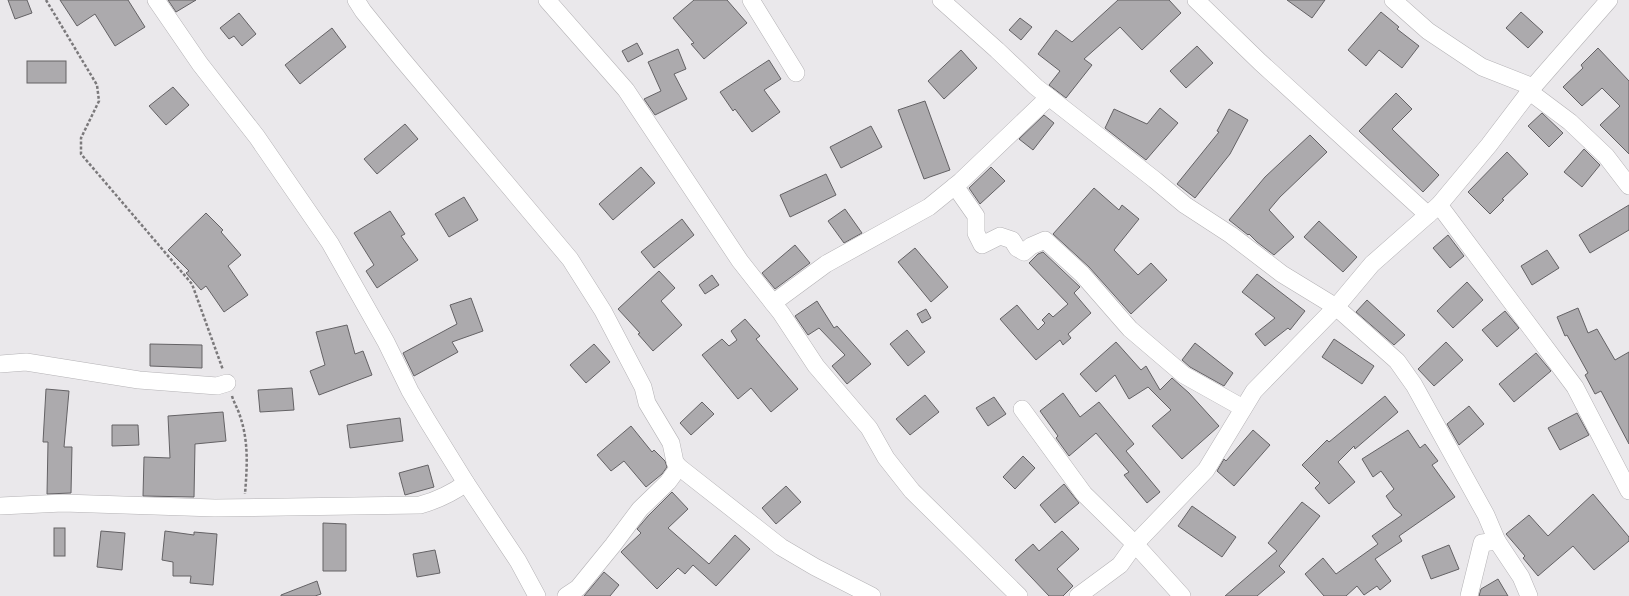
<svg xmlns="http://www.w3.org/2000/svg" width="1629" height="596" font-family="'Fira Sans',sans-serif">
	<rect width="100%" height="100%" fill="#eae8eb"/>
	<g fill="#acaaad" stroke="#646265">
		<path d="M8 0H27L32 13 15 19Z"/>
		<path d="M60 0H128L145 27 115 46 95 14 77 26Z"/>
		<path d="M168 0H196L176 12Z"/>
		<path d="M694 0H727L747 23 704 59 691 44 694 43 673 18Z"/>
		<path d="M1118 0H1169L1181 13 1142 50 1120 27 1084 59 1092 65 1066 98 1049 85 1060 71 1038 54 1056 30 1072 42Z"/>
		<path d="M1287 0H1325L1312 18Z"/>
		<path d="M1381 12 1399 27 1397 29 1419 46 1402 68 1379 50 1366 66 1348 50Z"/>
		<path d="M1521 12 1543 32 1528 48 1506 28Z"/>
		<path d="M239 13 256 34 242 46 234 36 229 39 220 28Z"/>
		<path d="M1020 18 1032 27 1021 40 1009 30Z"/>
		<path d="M332 28 346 47 300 84 285 65Z"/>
		<path d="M637 43 643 54 628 62 622 51Z"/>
		<path d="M1197 46 1213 63 1186 88 1170 71Z"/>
		<path d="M1598 48 1629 81V154L1600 125 1620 106 1602 88 1582 106 1563 87 1583 68 1581 65Z"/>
		<path d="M678 49 686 69 674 74 687 99 655 115 644 99 661 91 648 62Z"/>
		<path d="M961 50 977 68 944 99 928 81Z"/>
		<path d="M769 60 781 79 764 90 780 112 752 132 735 109 733 111 720 92Z"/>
		<rect x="27" y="61" width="39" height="22"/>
		<path d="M173 87 189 105 166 125 149 106Z"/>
		<path d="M1396 93 1412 109 1392 129 1439 175 1423 192 1359 131Z"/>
		<path d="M925 101 950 170 924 179 898 110Z"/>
		<path d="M1160 108 1178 123 1146 160 1105 128 1114 109 1147 124Z"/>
		<path d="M1229 109 1248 120 1230 154 1195 198 1177 184 1219 132 1217 131Z"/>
		<path d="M1542 113 1563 133 1549 147 1528 126Z"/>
		<path d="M1044 115 1054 123 1033 150 1019 139Z"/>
		<path d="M405 124 418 139 377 174 364 159Z"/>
		<path d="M871 126 882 147 841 168 830 147Z"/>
		<path d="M1310 135 1327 152 1280 197 1269 210 1294 237 1274 255 1257 242 1249 234 1248 235 1229 220 1265 177Z"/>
		<path d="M1584 149 1600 165 1582 187 1564 172Z"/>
		<path d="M1507 152 1528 174 1502 199 1504 200 1490 214 1468 192Z"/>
		<path d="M641 167 655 183 613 220 599 204Z"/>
		<path d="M991 167 1005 181 980 204 969 188Z"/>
		<path d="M826 174 836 195 790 217 780 195Z"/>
		<path d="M1094 188 1119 210 1122 205 1139 219 1114 250 1138 275 1151 263 1167 280 1131 314 1089 267 1053 234Z"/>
		<path d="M464 197 478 220 449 237 435 214Z"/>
		<path d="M1629 205V230L1590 253 1579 235Z"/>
		<path d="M845 209 862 233 844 243 828 221Z"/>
		<path d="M390 211 405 234 401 236 418 260 377 288 366 271 374 265 354 233Z"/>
		<path d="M206 213 223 230 221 232 241 255 228 266 248 295 224 312 206 286 201 290 186 273 189 271 168 250Z"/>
		<path d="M682 219 694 235 654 268 641 252Z"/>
		<path d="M1319 221 1357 257 1343 272 1304 237Z"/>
		<path d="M1448 235 1464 256 1450 268 1433 248Z"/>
		<path d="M795 245 810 263 775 289 762 273Z"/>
		<path d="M915 248 948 287 931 302 898 262Z"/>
		<path d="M1547 250 1559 268 1532 285 1521 266Z"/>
		<path d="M1043 252 1080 287 1074 293 1091 313 1068 334 1071 338 1063 345 1060 340 1036 360 1000 319 1017 305 1038 330 1045 323 1042 320 1049 313 1053 317 1068 304 1029 263 1038 254Z"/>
		<path d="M659 271 675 288 661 301 682 325 653 351 638 334 640 333 618 309Z"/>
		<path d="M1257 274 1305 311 1290 330 1288 328 1265 346 1255 334 1275 318 1242 292Z"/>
		<path d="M712 275 719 285 705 294 699 285Z"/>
		<path d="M1467 282 1483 300 1453 328 1437 311Z"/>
		<path d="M471 298 483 331 452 342 458 352 414 376 403 353 457 324 450 305Z"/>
		<path d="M1367 300 1405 335 1394 345 1356 312Z"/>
		<path d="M817 301 834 328 837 326 871 364 847 384 832 366 845 355 819 328 808 335 795 316Z"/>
		<path d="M1578 308 1588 333 1597 329 1615 360 1629 352V444L1601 391 1595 394 1585 375 1588 373 1567 335 1565 336 1557 317Z"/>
		<path d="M926 309 931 318 922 323 917 314Z"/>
		<path d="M1505 311 1519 328 1497 347 1482 330Z"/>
		<path d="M745 319 760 336 756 339 798 389 771 412 751 388 738 399 702 355 722 339 729 346 737 340 731 331Z"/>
		<path d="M347 325 355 354 363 351 372 375 319 395 310 371 325 365 316 332Z"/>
		<path d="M907 330 925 352 908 366 890 344Z"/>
		<path d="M1334 339 1374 366 1362 384 1322 357Z"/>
		<path d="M1116 342 1141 370 1146 366 1160 390 1172 378 1189 393 1219 426 1182 459 1152 426 1171 410 1148 387 1129 399 1115 375 1096 392 1080 374Z"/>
		<path d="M1446 342 1463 360 1434 386 1418 369Z"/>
		<path d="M1195 343 1233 373 1224 386 1190 367 1182 360Z"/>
		<path d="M150 344 202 345V368L150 366Z"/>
		<path d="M594 344 610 362 586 383 570 365Z"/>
		<path d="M1536 353 1551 371 1514 402 1499 384Z"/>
		<path d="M292 388 294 410 260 412 258 390Z"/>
		<path d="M46 389 69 391 64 447H72L71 493 47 494 48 442H43Z"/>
		<path d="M1063 393 1080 417 1099 402 1134 444 1126 451 1160 492 1147 503 1124 475 1129 472 1096 433 1069 456 1056 438 1058 436 1040 411Z"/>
		<path d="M925 395 939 412 910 435 896 419Z"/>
		<path d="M1385 396 1398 412 1355 449 1354 446 1338 462 1355 482 1329 504 1315 488 1320 483 1302 465 1327 440 1329 442Z"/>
		<path d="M994 397 1006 414 988 426 976 408Z"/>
		<path d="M702 402 714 414 691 435 680 423Z"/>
		<path d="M1469 406 1484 424 1459 445 1447 424Z"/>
		<path d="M223 412 226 441 195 444 194 497 143 496 144 457 170 458 168 416Z"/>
		<path d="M1577 413 1589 435 1560 450 1548 428Z"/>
		<path d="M400 418 403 441 350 448 347 425Z"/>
		<path d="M112 425H138L139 445 112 446Z"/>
		<path d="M631 426 652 452 654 450 665 461 667 467 662 474 646 487 624 461 611 471 597 455Z"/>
		<path d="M1253 430 1270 445 1234 486 1217 471 1224 459 1226 461Z"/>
		<path d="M1408 430 1420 448 1425 444 1438 461 1432 465 1455 497 1399 536 1402 541 1375 559 1391 581 1380 590 1377 586 1364 595 1357 586 1346 596H1324L1305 574 1323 558 1336 574 1378 544 1372 536 1402 515 1394 508 1386 496 1394 489 1381 471 1373 477 1362 459Z"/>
		<path d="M1023 456 1035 468 1015 489 1003 477Z"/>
		<path d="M428 465 434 487 405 495 399 473Z"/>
		<path d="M1064 484 1079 503 1055 523 1040 505Z"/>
		<path d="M786 486 801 502 776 524 762 508Z"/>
		<path d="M672 492 688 509 668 528 709 564 735 535 750 549 716 586 693 565 685 574 678 568 657 589 621 552 641 533 637 529 648 516Z"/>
		<path d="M1593 494 1629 537V541L1594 570 1573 546 1538 576 1523 558 1525 556 1506 534 1529 515 1548 536Z"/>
		<path d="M1302 502 1320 516 1279 566 1285 572 1257 596H1225L1277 551 1268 543Z"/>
		<path d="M1192 506 1236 537 1222 557 1178 526Z"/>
		<path d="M323 523 346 524V571H323Z"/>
		<rect x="54" y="528" width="11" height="28"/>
		<path d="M101 531 125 533 122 570 97 567Z"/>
		<path d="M165 531 194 535V532L217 534 213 585 190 583 191 576H173V562L162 560Z"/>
		<path d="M1062 531 1079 549 1057 569 1073 586 1063 596H1049L1015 560 1033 544 1039 551Z"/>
		<path d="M1449 545 1459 569 1431 579 1422 556Z"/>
		<path d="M435 550 440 573 417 577 413 554Z"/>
		<path d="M604 572 619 585 610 596H584Z"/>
		<path d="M1498 579 1508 596H1479L1481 589Z"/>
		<path d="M317 581 321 594 315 596H281V595Z"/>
	</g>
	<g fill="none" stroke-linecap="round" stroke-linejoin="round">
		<defs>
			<g id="minor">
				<path d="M156 0 200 64 257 137 330 243 386 342 410 391 427 420 466 483 518 561 537 596"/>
				<path d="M356 0 363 11 401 58 570 259 603 311 643 387 647 403 671 443 675 462 679 467 781 547 815 567 872 596"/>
				<path d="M547 0 626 90 740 261 781 313 816 366 869 428 886 458 912 491 1019 596"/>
				<path d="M751 0 796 73"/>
				<path d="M941 0 997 50 1036 87 1155 180 1185 205 1231 235 1282 274 1336 307 1397 361 1414 385 1486 515 1497 541 1521 577 1529 596"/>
				<path d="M1196 0 1260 62 1428 215"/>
				<path d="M1393 0 1428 31 1482 67 1533 87"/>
				<path d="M1530 92 1570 122 1606 156 1629 186"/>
				<path d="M955 186 976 216V233L982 245 1000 236 1012 240 1017 248 1024 252 1031 246 1045 240 1082 274 1130 329 1184 375 1243 408"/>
				<path d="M1439 205 1575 387 1629 491"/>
				<path d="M773 303 826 264 929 207 961 181 1049 97"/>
				<path d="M0 364 26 362 139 380 217 386 227 383"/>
				<path d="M1022 409 1084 494 1135 544 1182 596"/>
				<path d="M0 506 63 503 215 508 420 505C438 500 451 494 466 483"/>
				<path d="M566 596 578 588 613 545 640 509 668 482 679 467"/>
				<path d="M1078 596 1120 565 1135 544 1206 470 1254 391 1336 307 1372 264 1439 205 1489 145 1533 87 1609 0"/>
				<path d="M1469 596 1482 543 1497 541"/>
			</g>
		</defs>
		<use href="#minor" stroke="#b4b2b5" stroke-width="18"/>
		<g stroke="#7b797b" stroke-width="2.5" stroke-dasharray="3 2" stroke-linecap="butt">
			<path d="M46 0 97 85 99 101 81 138V154L192 284 223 370"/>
			<path d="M232 396C234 403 238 409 240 416 249 442 247 468 245 494"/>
		</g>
		<use href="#minor" stroke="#fff" stroke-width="17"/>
	</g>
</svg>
